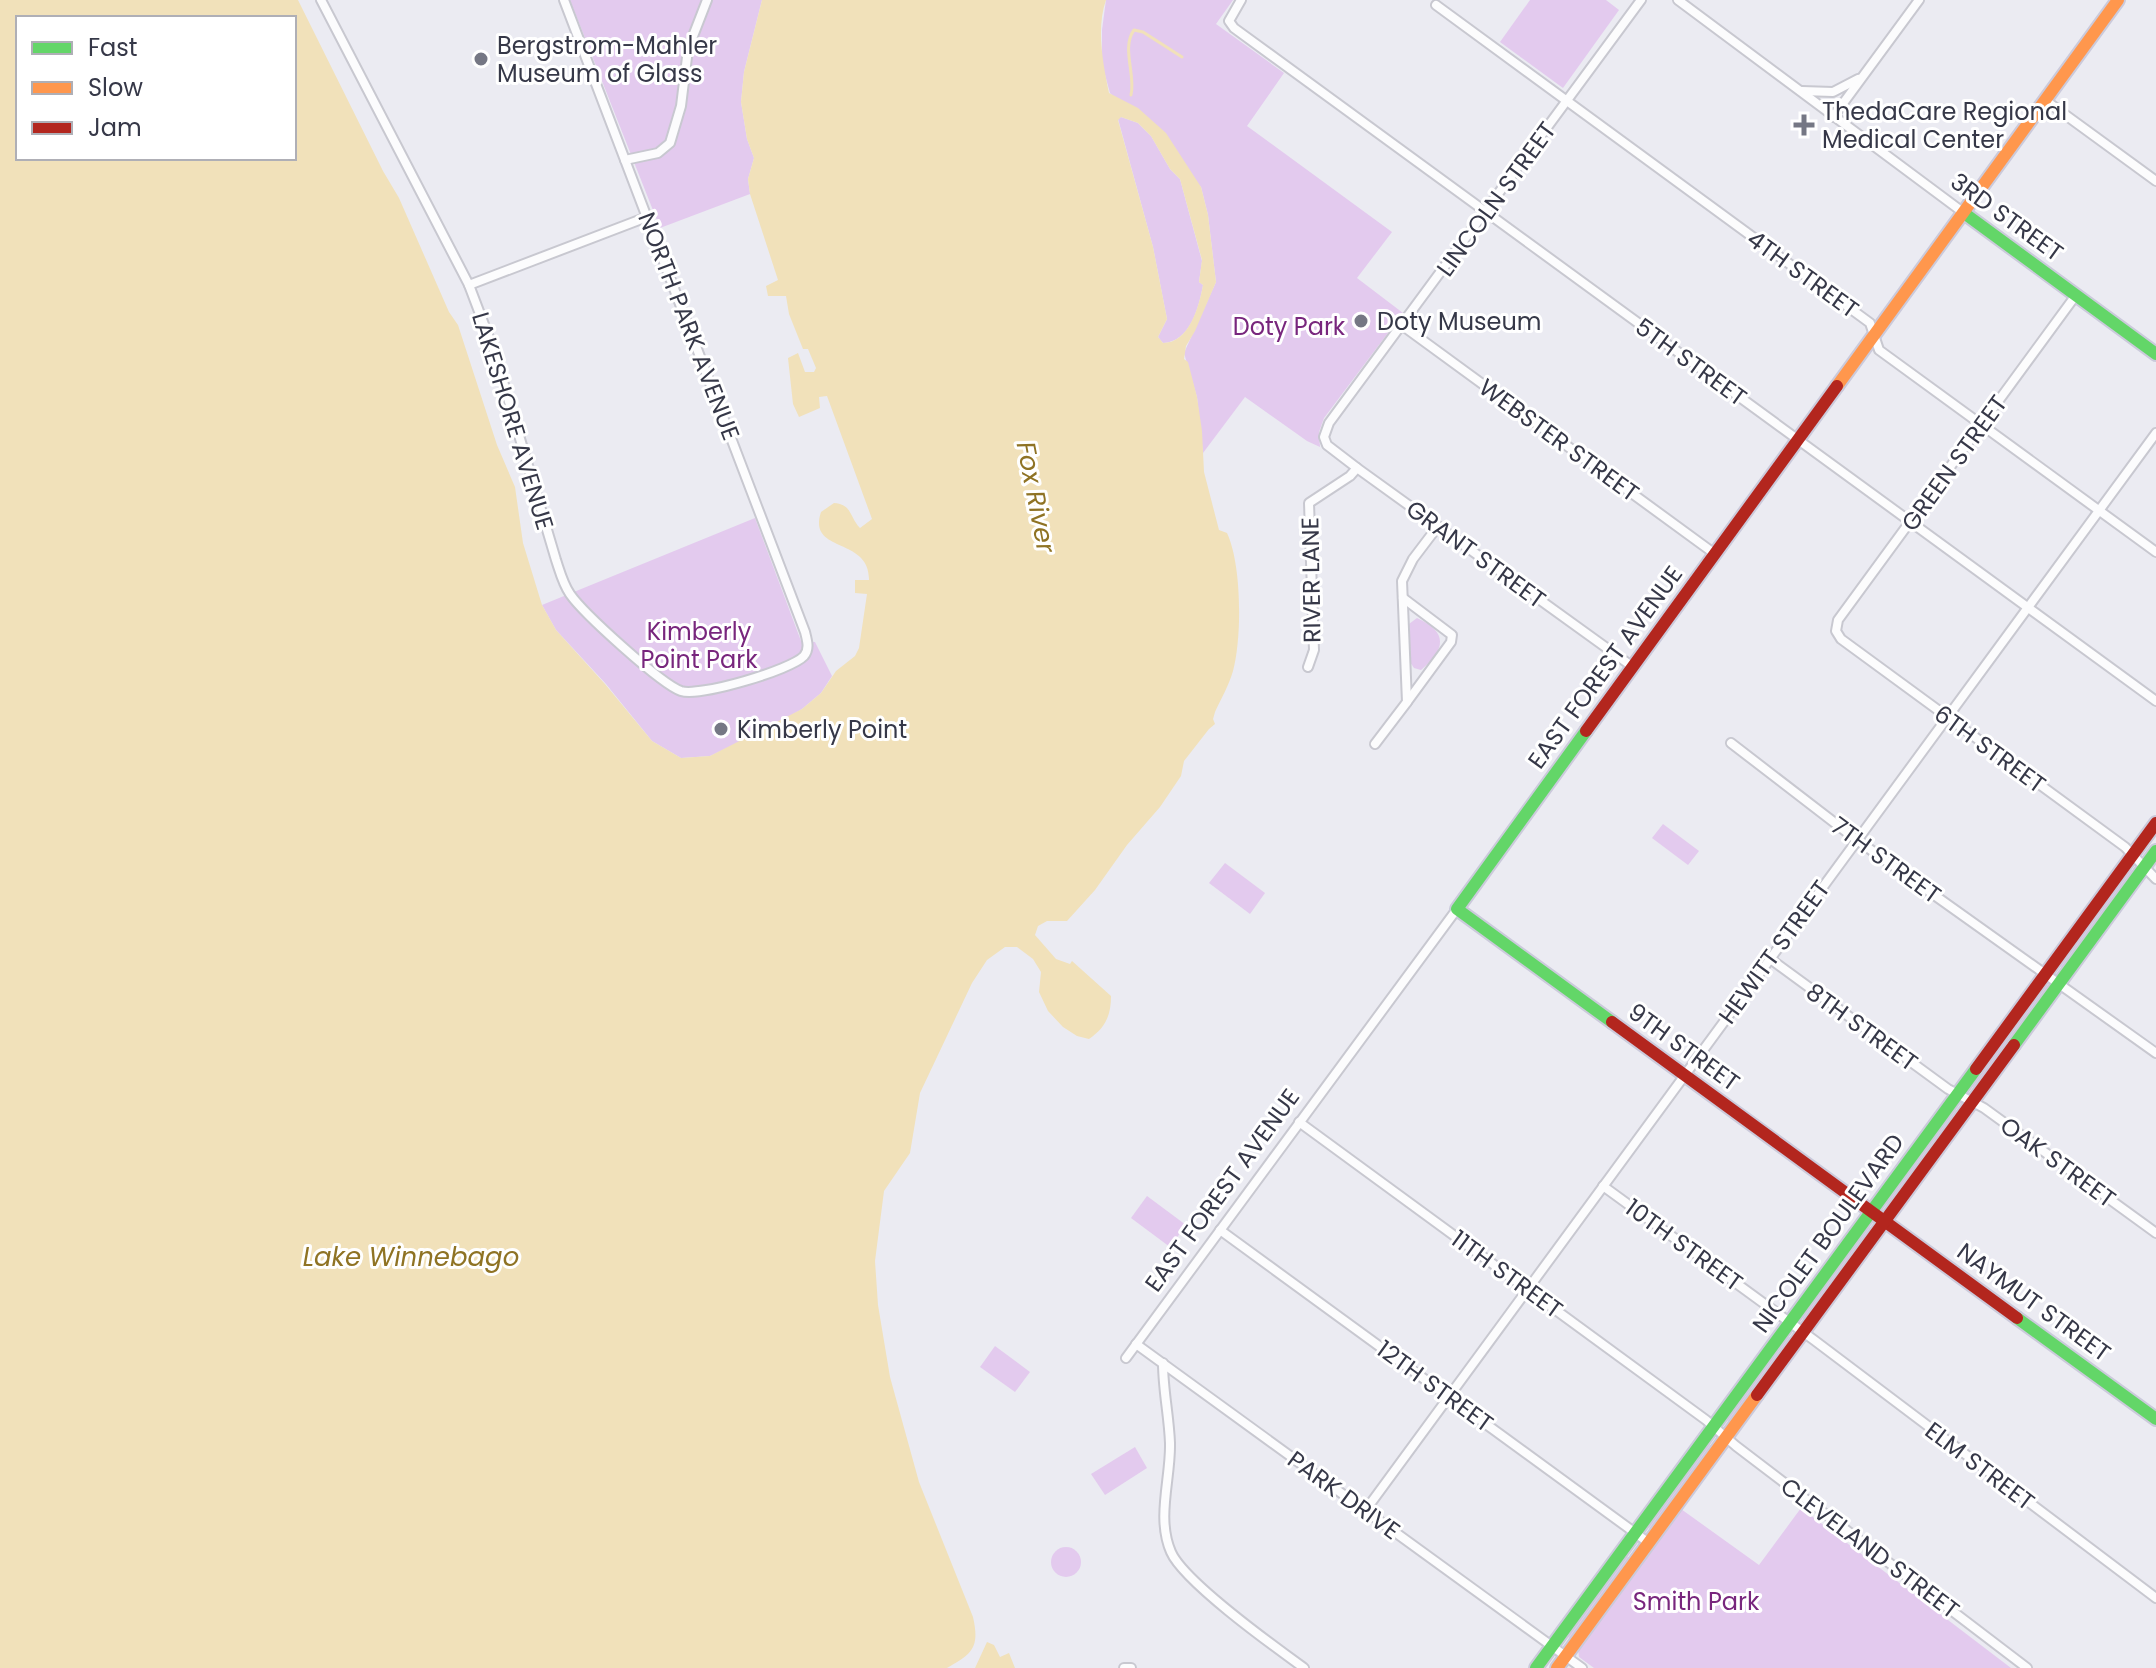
<svg xmlns="http://www.w3.org/2000/svg" width="2156" height="1668" font-family="Poppins,sans-serif">
	<rect width="100%" height="100%" fill="#ebebf2"/>
	<g fill="#e3caee">
		<path d="M570 0H762L744 72 741 102 747 139 754 158 748 179 750 194 660 228Z"/>
		<path d="M1106 0H1233L1216 24 1284 73 1247 126 1392 232 1357 278 1403 313 1324 418 1319 432 1320 447 1307 441 1245 397 1203 453 1197 397 1184 353 1216 282 1208 215 1201 187 1110 93 1102 64V30Z"/>
		<path d="M1530 0H1606L1619 10 1563 88 1500 42Z"/>
		<path d="M1121 117 1138 123 1151 136 1170 169 1180 179 1202 261 1199 282 1203 285C1199 307 1190 342 1163 343L1158 337 1167 319 1153 247 1118 119Z"/>
		<path d="M755 518 801 641 815 642 832 676 821 693 802 709 768 729 710 756 681 758 652 741 606 684 556 630 542 605Z"/>
		<path d="M1417 618C1448 632 1446 649 1421 670L1414 668 1410 662 1409 624Z"/>
		<path d="M1663 824 1699 851 1688 865 1652 838Z"/>
		<path d="M1225 863 1265 893 1250 914 1209 883Z"/>
		<path d="M2128 870H2133L2134 874 2064 969 2061 968 2060 963Z"/>
		<path d="M2048 985 2049 988 1976 1089 1973 1088 1972 1083 2042 986Z"/>
		<path d="M1953 1109 1960 1111 1890 1206H1887L1886 1201Z"/>
		<path d="M1147 1196 1186 1225 1170 1247 1131 1218Z"/>
		<path d="M1867 1226 1873 1228 1805 1320 1803 1319 1802 1315Z"/>
		<path d="M1787 1336 1793 1339 1731 1423 1728 1422 1727 1418Z"/>
		<path d="M995 1346 1030 1372 1015 1392 980 1367Z"/>
		<path d="M1707 1444 1714 1446 1652 1529H1650L1648 1525Z"/>
		<path d="M1135 1447 1147 1468 1105 1495 1091 1474Z"/>
		<path d="M1801 1508 2011 1668H1594L1579 1657 1578 1649 1681 1509 1759 1565Z"/>
		<circle cx="1066" cy="1562" r="15"/>
		<path d="M1625 1556 1631 1558 1572 1639H1569L1568 1634Z"/>
	</g>
	<g fill="#f1e1ba" fill-rule="evenodd">
		<path d="M0 0H298L383 171 399 198 449 312 458 325 497 445 515 487 523 543 542 605 556 630 605 684 652 741 681 758 710 756 802 709 821 693 836 671 855 656 859 648 867 594 855 593V580H869C870 536 807 554 821 512L834 503C852 504 850 518 860 528L872 519 827 396 819 397 820 408 799 417 793 404 788 358 798 353 805 372H814L816 368 808 349H803L789 314 786 296H768L766 286 778 280 750 194 748 179 754 158 747 139 741 102 744 72 762 0H1106C1096 28 1103 64 1109 93L1138 108 1166 133 1201 187 1208 215 1216 282 1195 331 1186 346 1184 359 1188 362 1197 397 1202 431 1204 472 1219 530 1227 533C1242 565 1242 638 1233 671 1229 685 1221 699 1215 712L1213 719 1215 724 1209 729 1184 761 1181 776 1160 807 1127 845 1095 890 1067 921H1047L1038 926 1035 935 1056 959 1070 964 1072 961 1111 996C1111 1016 1105 1028 1089 1039L1077 1036 1063 1027 1048 1011 1039 992 1041 972 1033 959 1017 947H1005L987 960 972 983 920 1093 910 1153 884 1191 875 1261 878 1305 890 1377 919 1482 973 1617C980 1648 972 1654 947 1668H0ZM18 18H294V158H18ZM1121 117 1138 123 1151 136 1170 169 1180 179 1202 260 1199 282 1203 285C1199 307 1189 343 1163 343L1158 337 1167 319 1153 247 1118 120Z"/>
		<path d="M987 1642 994 1645 1000 1657 1009 1653 1015 1668H975Z"/>
	</g>
	<g fill="none" stroke-linecap="round" stroke-linejoin="round">
		<path stroke="#f1e1ba" stroke-width="3" d="M1131 95C1136 75 1121 48 1134 30L1143 32 1182 57"/>
		<defs>
			<g id="street">
				<path d="M321 0 469 285 494 351 556 560C560 572 563 584 570 594 583 613 661 684 681 691 700 697 791 670 804 656 810 649 807 640 805 632L564 0"/>
				<path d="M1241 0 1229 21 1234 28 2156 701"/>
				<path d="M1678 0 1964 213"/>
				<path d="M1436 5 1870 323 1879 350 2156 552"/>
				<path d="M1802 91 1833 92 1858 79"/>
				<path d="M2045 100 2156 181"/>
				<path d="M1833 117 1919 0"/>
				<path d="M625 160 658 153 670 143 681 106 688 49 707 0"/>
				<path d="M469 285 647 217"/>
				<path d="M2076 295 1838 620 1836 631 1841 639 2125 847 2156 879"/>
				<path d="M1403 326 1715 554"/>
				<path d="M1403 598 1452 635 1451 642 1407 702"/>
				<path d="M1308 667 1314 650 1309 503 1350 476 1357 468"/>
				<path d="M1633 667 1357 468 1327 445 1324 437 1329 423 1641 0"/>
				<path d="M1731 743 1857 840 2156 1053"/>
				<path d="M1375 744 1407 702 1402 581 1413 559 1438 526"/>
				<path d="M1769 958 1948 1089 1984 1108 2156 1233"/>
				<path d="M1299 1122 1706 1420 1736 1446 2027 1668"/>
				<path d="M1603 1186 1814 1340 2156 1598"/>
				<path d="M1220 1230 1649 1543"/>
				<path d="M1136 1344 1582 1668"/>
				<path d="M1126 1358 1457 909"/>
				<path d="M1163 1363C1163 1390 1169 1416 1170 1443 1171 1478 1156 1518 1171 1552 1184 1582 1275 1647 1304 1668"/>
				<path d="M1365 1511 2156 433"/>
				<path d="M1124 1668H1131"/>
			</g>
			<g id="fast">
				<path d="M1964 213 2156 354"/>
				<path d="M1586 731 1457 909 1612 1022"/>
				<path d="M2014 1045 2156 851"/>
				<path d="M2017 1318 2156 1419"/>
				<path d="M1536 1668 1976 1069"/>
			</g>
			<g id="slow">
				<path d="M1837 386 2118 0"/>
				<path d="M1557 1668 1757 1395"/>
			</g>
			<g id="jam">
				<path d="M1586 731 1837 386"/>
				<path d="M1612 1022 2017 1318"/>
				<path d="M1976 1069 2156 823"/>
				<path d="M1757 1395 2014 1045"/>
			</g>
		</defs>
		<use href="#street" stroke="#c8c8d0" stroke-width="12"/>
		<use href="#fast" stroke="#cbcadb" stroke-width="16"/>
		<use href="#slow" stroke="#cbcadb" stroke-width="16"/>
		<use href="#jam" stroke="#cbcadb" stroke-width="16"/>
		<use href="#street" stroke="#fcfcfd" stroke-width="8"/>
		<use href="#fast" stroke="#63d668" stroke-width="12"/>
		<use href="#slow" stroke="#ff974d" stroke-width="12"/>
		<use href="#jam" stroke="#b3261e" stroke-width="12"/>
	</g>
	<g fill="#757784" stroke="#fff" stroke-width="3">
		<circle cx="481" cy="59" r="8"/>
		<path d="M1800 113h8v8h8v8h-8v8h-8v-8h-8v-8h8z"/>
		<circle cx="1361" cy="321" r="8"/>
		<circle cx="721" cy="729" r="8"/>
	</g>
	<g text-anchor="middle" dominant-baseline="central" stroke-width="6" stroke-linejoin="round" paint-order="stroke">
		<g font-size="24" fill="#363848" stroke="#fff" text-anchor="start">
			<text x="497" y="45">Bergstrom-Mahler<tspan x="497" dy="28">Museum of Glass</tspan></text>
			<text x="1822" y="111">ThedaCare Regional<tspan x="1822" dy="28">Medical Center</tspan></text>
			<text x="1377" y="321">Doty Museum</text>
			<text x="737" y="729">Kimberly Point</text>
		</g>
		<g font-size="24" fill="#363848" stroke="#fff">
			<text transform="translate(1496 199) rotate(-54)">LINCOLN STREET</text>
			<text transform="translate(2007 217) rotate(36)">3RD STREET</text>
			<text transform="translate(1803 274) rotate(36)">4TH STREET</text>
			<text transform="translate(689 326) rotate(69)">NORTH PARK AVENUE</text>
			<text transform="translate(1691 362) rotate(36)">5TH STREET</text>
			<text transform="translate(513 421) rotate(73)">LAKESHORE AVENUE</text>
			<text transform="translate(1559 440) rotate(36)">WEBSTER STREET</text>
			<text transform="translate(1954 463) rotate(-54)">GREEN STREET</text>
			<text transform="translate(1476 554) rotate(36)">GRANT STREET</text>
			<text transform="translate(1311 580) rotate(-91)">RIVER LANE</text>
			<text transform="translate(1605 667) rotate(-54)">EAST FOREST AVENUE</text>
			<text transform="translate(1990 749) rotate(36)">6TH STREET</text>
			<text transform="translate(1886 860) rotate(36)">7TH STREET</text>
			<text transform="translate(1774 952) rotate(-54)">HEWITT STREET</text>
			<text transform="translate(1862 1027) rotate(36)">8TH STREET</text>
			<text transform="translate(1684 1047) rotate(36)">9TH STREET</text>
			<text transform="translate(2058 1162) rotate(36)">OAK STREET</text>
			<text transform="translate(1222 1190) rotate(-54)">EAST FOREST AVENUE</text>
			<text transform="translate(1828 1233) rotate(-54)">NICOLET BOULEVARD</text>
			<text transform="translate(1684 1245) rotate(36)">10TH STREET</text>
			<text transform="translate(1507 1274) rotate(36)">11TH STREET</text>
			<text transform="translate(2034 1302) rotate(36)">NAYMUT STREET</text>
			<text transform="translate(1435 1386) rotate(36)">12TH STREET</text>
			<text transform="translate(1980 1466) rotate(37)">ELM STREET</text>
			<text transform="translate(1344 1495) rotate(36)">PARK DRIVE</text>
			<text transform="translate(1870 1548) rotate(37)">CLEVELAND STREET</text>
		</g>
		<g font-size="24" fill="#78267d" stroke="#fff">
			<text x="1289" y="326">Doty Park</text>
			<text x="699" y="631">Kimberly<tspan x="699" dy="28">Point Park</tspan></text>
			<text x="1696" y="1601">Smith Park</text>
		</g>
		<g font-size="26" font-style="italic" fill="#8f7324" stroke="#fff">
			<text transform="translate(1036 497) rotate(79)">Fox River</text>
			<text x="411" y="1257">Lake Winnebago</text>
		</g>
	</g>
	<rect x="16" y="16" width="280" height="144" fill="#ffffff" stroke="#afafb6" stroke-width="2"/>
	<rect x="32" y="42" width="40" height="12" fill="#63d668" stroke="#afafb6" stroke-width="2"/>
	<text x="88" y="56" font-size="24" fill="#363848">Fast</text>
	<rect x="32" y="82" width="40" height="12" fill="#ff974d" stroke="#afafb6" stroke-width="2"/>
	<text x="88" y="96" font-size="24" fill="#363848">Slow</text>
	<rect x="32" y="122" width="40" height="12" fill="#b3261e" stroke="#afafb6" stroke-width="2"/>
	<text x="88" y="136" font-size="24" fill="#363848">Jam</text>
</svg>
